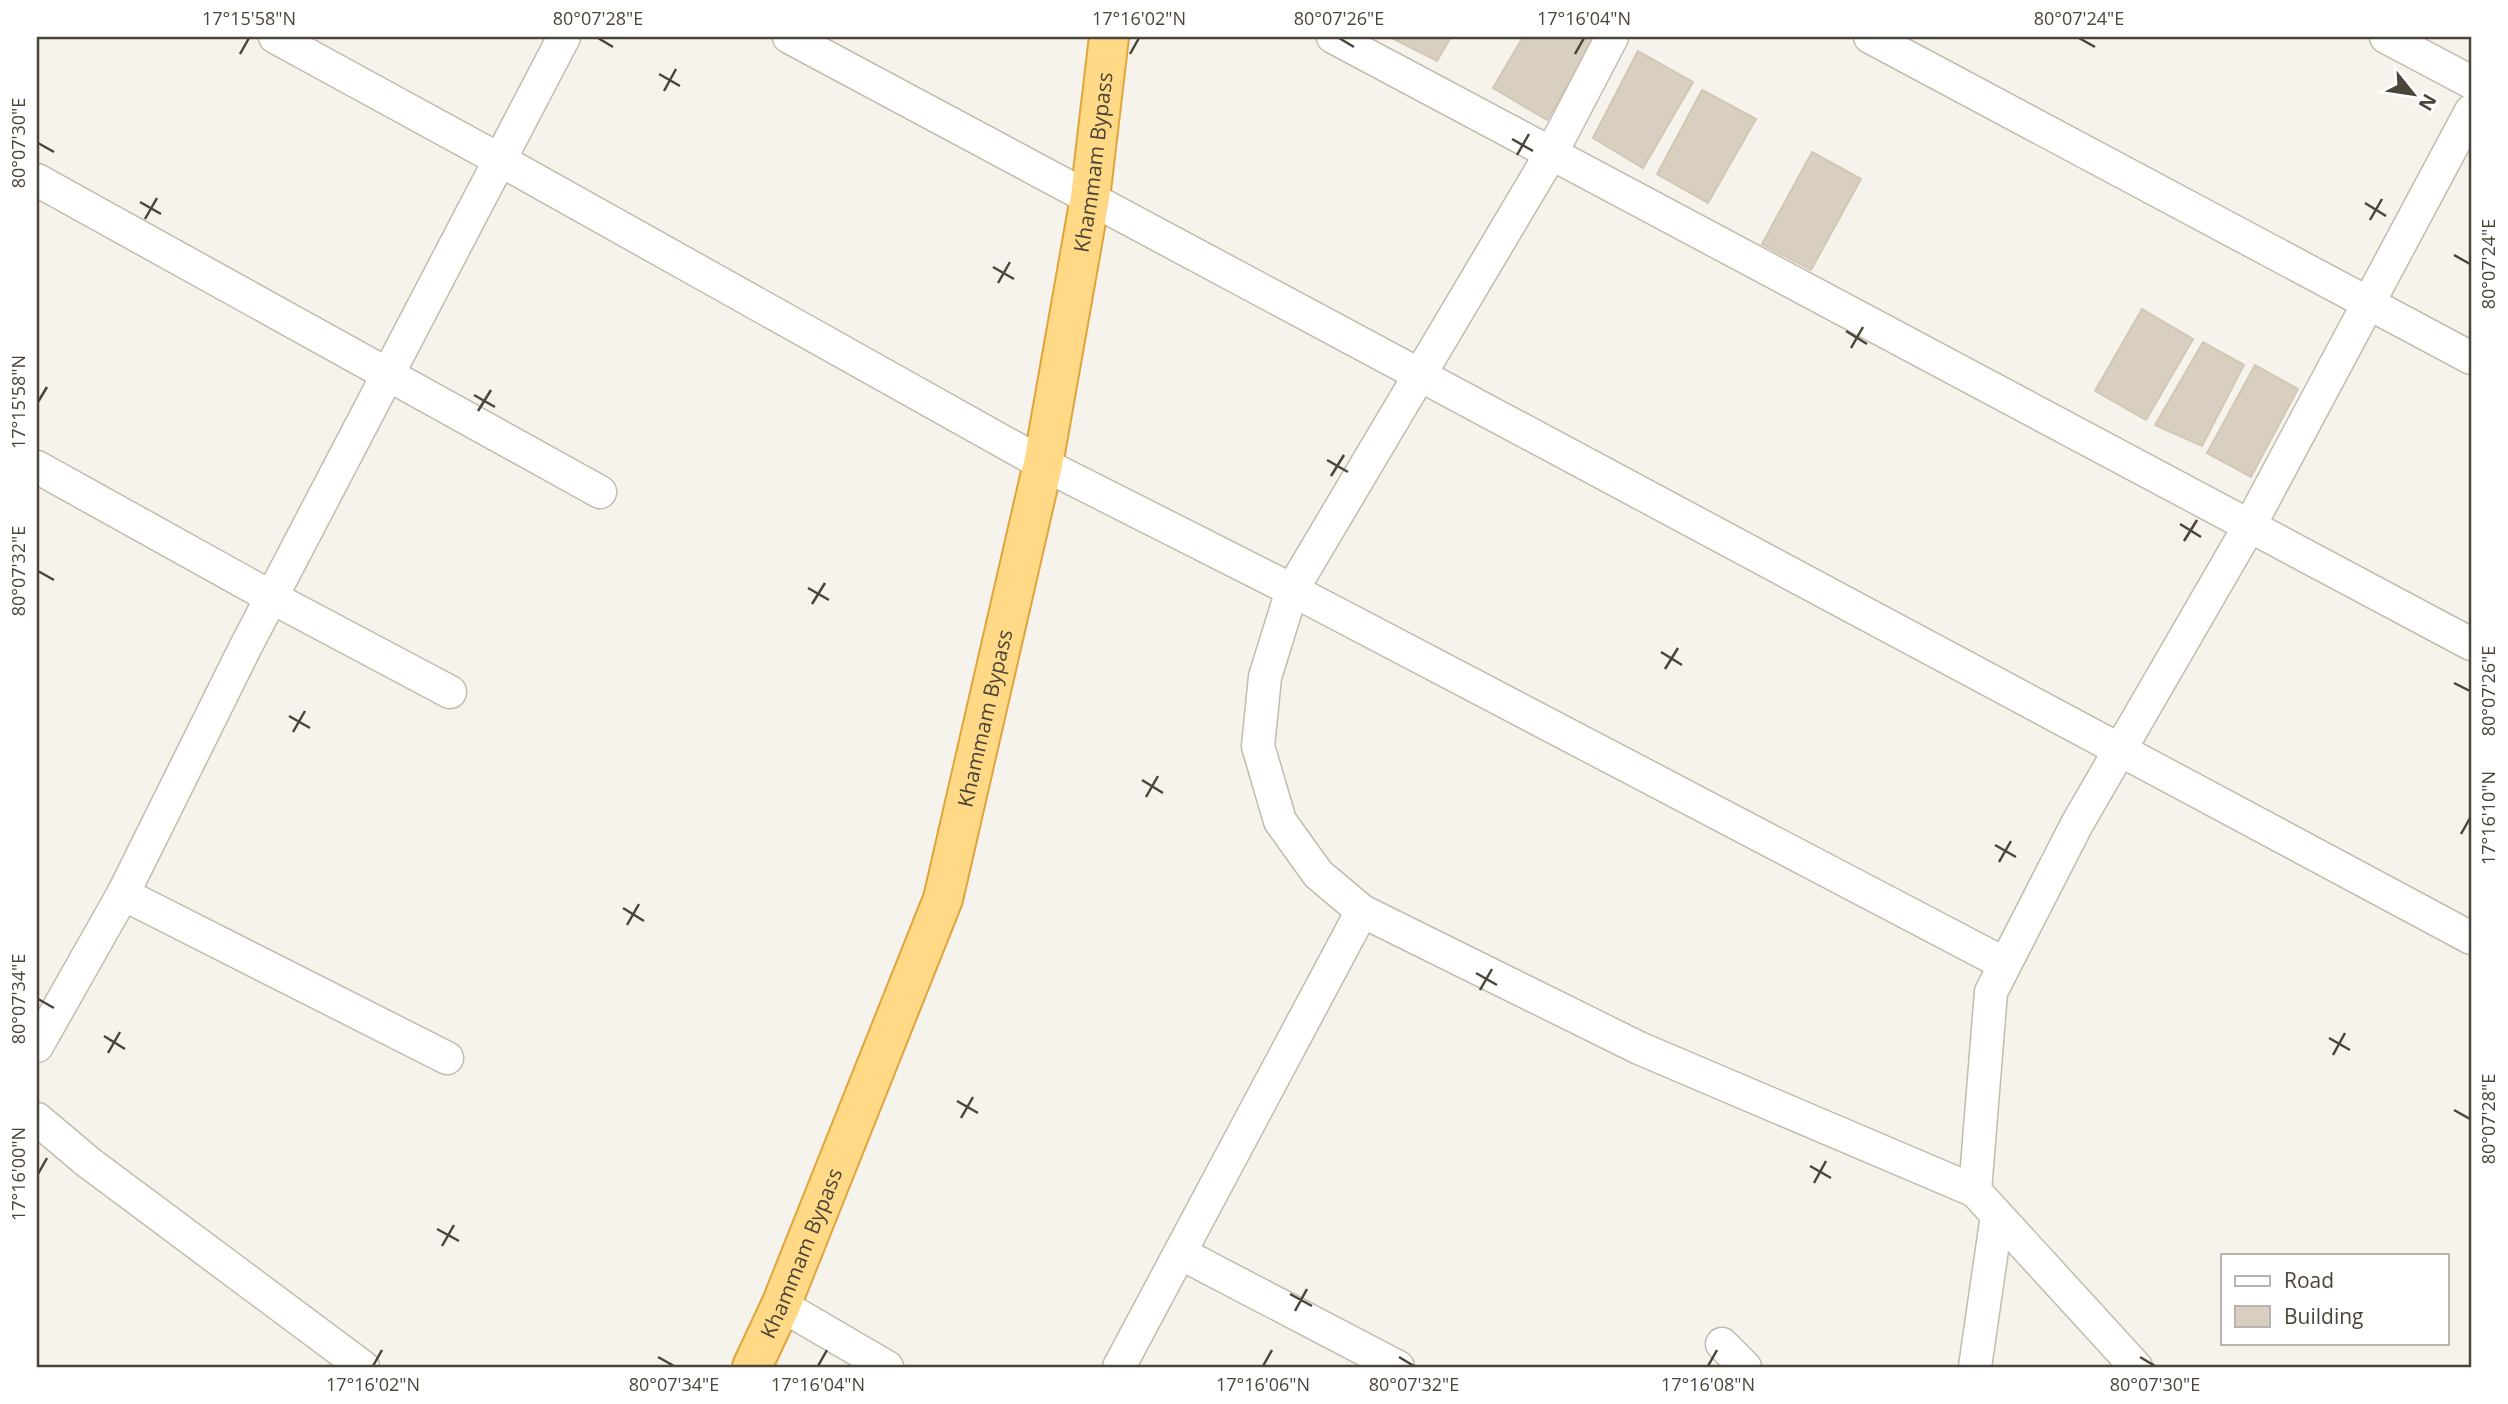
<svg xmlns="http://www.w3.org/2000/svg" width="2508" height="1404" font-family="'Open Sans',sans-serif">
	<rect width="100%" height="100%" fill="#f6f3ec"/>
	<g fill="#d8cfc1" stroke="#d3c7b4" stroke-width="2">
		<path d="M1390 37H1451L1437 61Z"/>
		<path d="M1523 37H1597L1547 120 1493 88Z"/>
		<path d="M1638 51 1693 82 1643 168 1593 138Z"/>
		<path d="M1702 90 1756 119 1708 203 1657 174Z"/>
		<path d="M1812 152 1861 179 1811 270 1762 244Z"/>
		<path d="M2142 309 2193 339 2146 420 2095 391Z"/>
		<path d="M2203 342 2244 365 2202 446 2155 425Z"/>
		<path d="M2255 365 2298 389 2251 477 2207 453Z"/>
	</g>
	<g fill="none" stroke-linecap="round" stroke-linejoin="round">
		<defs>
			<g id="minor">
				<path d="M275 37 500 160 1043 464 1292 590 2005 964"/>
				<path d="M789 37 2471 938"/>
				<path d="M1333 37 2471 644"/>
				<path d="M1612 37 1552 152 1292 590 1265 677 1258 746 1280 821 1318 874 1362 911 1639 1048 1975 1191"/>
				<path d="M1870 37 2471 358"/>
				<path d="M2386 37 2471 82"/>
				<path d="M37 180 600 492"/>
				<path d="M37 467 271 597 450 692"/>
				<path d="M123 894 447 1058"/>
				<path d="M37 1046 123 894 245 648 564 37"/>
				<path d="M37 1119 88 1162 363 1367"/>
				<path d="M1180 1253 1398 1367"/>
				<path d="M781 1305 887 1367"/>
				<path d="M1722 1344 1745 1367"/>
				<path d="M1119 1367 1362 911"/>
				<path d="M1975 1367 1997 1215"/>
				<path d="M2136 1367 1975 1191 1991 992 2077 824 2250 525 2471 111"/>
			</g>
			<g id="trunk">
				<path id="s1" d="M752 1367 781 1305 943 899 1043 464 1090 198 1109 37"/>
			</g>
		</defs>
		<use href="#minor" stroke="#c2bbae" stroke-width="35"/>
		<use href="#trunk" stroke="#e0a43c" stroke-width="42"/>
		<use href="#minor" stroke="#fff" stroke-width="32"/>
		<use href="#trunk" stroke="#ffd985" stroke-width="38"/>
	</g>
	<path fill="none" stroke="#4b4439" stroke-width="2.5" d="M598 38 613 47M1339 38 1354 47M2079 38 2095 47M240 54 249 38M1130 54 1139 38M1575 54 1584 38M659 74 680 86M664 91 676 69M1512 139 1533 151M38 143 54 152M1517 155 1529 134M140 202 161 214M2365 203 2386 216M145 219 157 198M2370 220 2382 199M2454 255 2470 264M993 267 1014 279M998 283 1010 262M1846 331 1867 344M1851 348 1863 327M474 395 495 407M38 402 47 387M478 411 491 390M1327 460 1348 472M1331 476 1344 455M2180 524 2201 537M2184 541 2197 520M38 571 54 580M808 588 829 600M812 604 825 583M1661 652 1682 665M1665 669 1678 648M2454 683 2470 691M289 716 310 728M293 732 305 711M1142 780 1163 793M1146 797 1158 776M2461 834 2470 818M1995 845 2016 857M1999 862 2011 841M623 908 644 921M627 925 639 904M1476 973 1497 985M1480 990 1492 969M38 999 54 1008M104 1036 125 1049M2329 1038 2350 1050M108 1053 120 1032M2333 1055 2345 1033M957 1101 978 1113M2454 1110 2470 1119M961 1118 973 1097M1810 1166 1831 1178M38 1174 47 1158M1814 1183 1826 1161M437 1229 459 1241M442 1246 454 1225M1290 1294 1312 1306M1295 1311 1307 1289M658 1357 674 1366M1399 1357 1414 1366M2140 1357 2155 1366M373 1366 382 1350M818 1366 827 1350M1263 1366 1272 1350M1708 1366 1717 1350"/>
	<g text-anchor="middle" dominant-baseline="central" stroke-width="5" stroke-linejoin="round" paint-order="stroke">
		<g font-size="21" fill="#4b4439" stroke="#fff">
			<text stroke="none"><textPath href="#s1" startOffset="1258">Khammam Bypass</textPath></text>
			<text stroke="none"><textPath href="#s1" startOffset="691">Khammam Bypass</textPath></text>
			<text stroke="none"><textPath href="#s1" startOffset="124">Khammam Bypass</textPath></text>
		</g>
	</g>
	<rect width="2508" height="1404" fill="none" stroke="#ffffff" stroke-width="77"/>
	<rect x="2221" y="1254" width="228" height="91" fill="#ffffff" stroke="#b7b4b0" stroke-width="2"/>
	<rect x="2235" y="1276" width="35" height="10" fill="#ffffff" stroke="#b7b4b0" stroke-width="2"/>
	<text x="2284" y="1288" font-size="21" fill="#4b4439">Road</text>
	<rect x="2235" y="1306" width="35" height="21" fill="#d8cfc1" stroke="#b7b4b0" stroke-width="2"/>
	<text x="2284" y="1324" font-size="21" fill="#4b4439">Building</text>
	<g transform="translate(2413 94) rotate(120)" stroke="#ffffff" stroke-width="5" paint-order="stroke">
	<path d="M0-5L12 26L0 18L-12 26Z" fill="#4b4439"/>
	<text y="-10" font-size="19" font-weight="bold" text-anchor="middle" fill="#4b4439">N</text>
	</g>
	<rect x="38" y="38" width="2432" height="1328" fill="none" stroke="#4b4439" stroke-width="2.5"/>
	<g font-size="18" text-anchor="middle" fill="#4b4439">
		<text x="249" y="25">17°15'58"N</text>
		<text x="598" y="25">80°07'28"E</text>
		<text x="1139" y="25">17°16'02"N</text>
		<text x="1339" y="25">80°07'26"E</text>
		<text x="1584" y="25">17°16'04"N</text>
		<text x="2079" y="25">80°07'24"E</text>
		<text transform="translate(19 143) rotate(-90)" y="6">80°07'30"E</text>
		<text transform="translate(2489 264) rotate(-90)" y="6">80°07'24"E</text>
		<text transform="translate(19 402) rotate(-90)" y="6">17°15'58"N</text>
		<text transform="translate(19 571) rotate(-90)" y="6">80°07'32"E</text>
		<text transform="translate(2489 691) rotate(-90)" y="6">80°07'26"E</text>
		<text transform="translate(2489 818) rotate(-90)" y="6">17°16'10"N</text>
		<text transform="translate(19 999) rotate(-90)" y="6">80°07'34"E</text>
		<text transform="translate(2489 1119) rotate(-90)" y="6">80°07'28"E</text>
		<text transform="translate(19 1174) rotate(-90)" y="6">17°16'00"N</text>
		<text x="373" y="1391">17°16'02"N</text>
		<text x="674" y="1391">80°07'34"E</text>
		<text x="818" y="1391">17°16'04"N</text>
		<text x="1263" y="1391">17°16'06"N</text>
		<text x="1414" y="1391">80°07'32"E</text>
		<text x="1708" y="1391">17°16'08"N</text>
		<text x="2155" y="1391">80°07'30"E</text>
	</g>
</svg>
